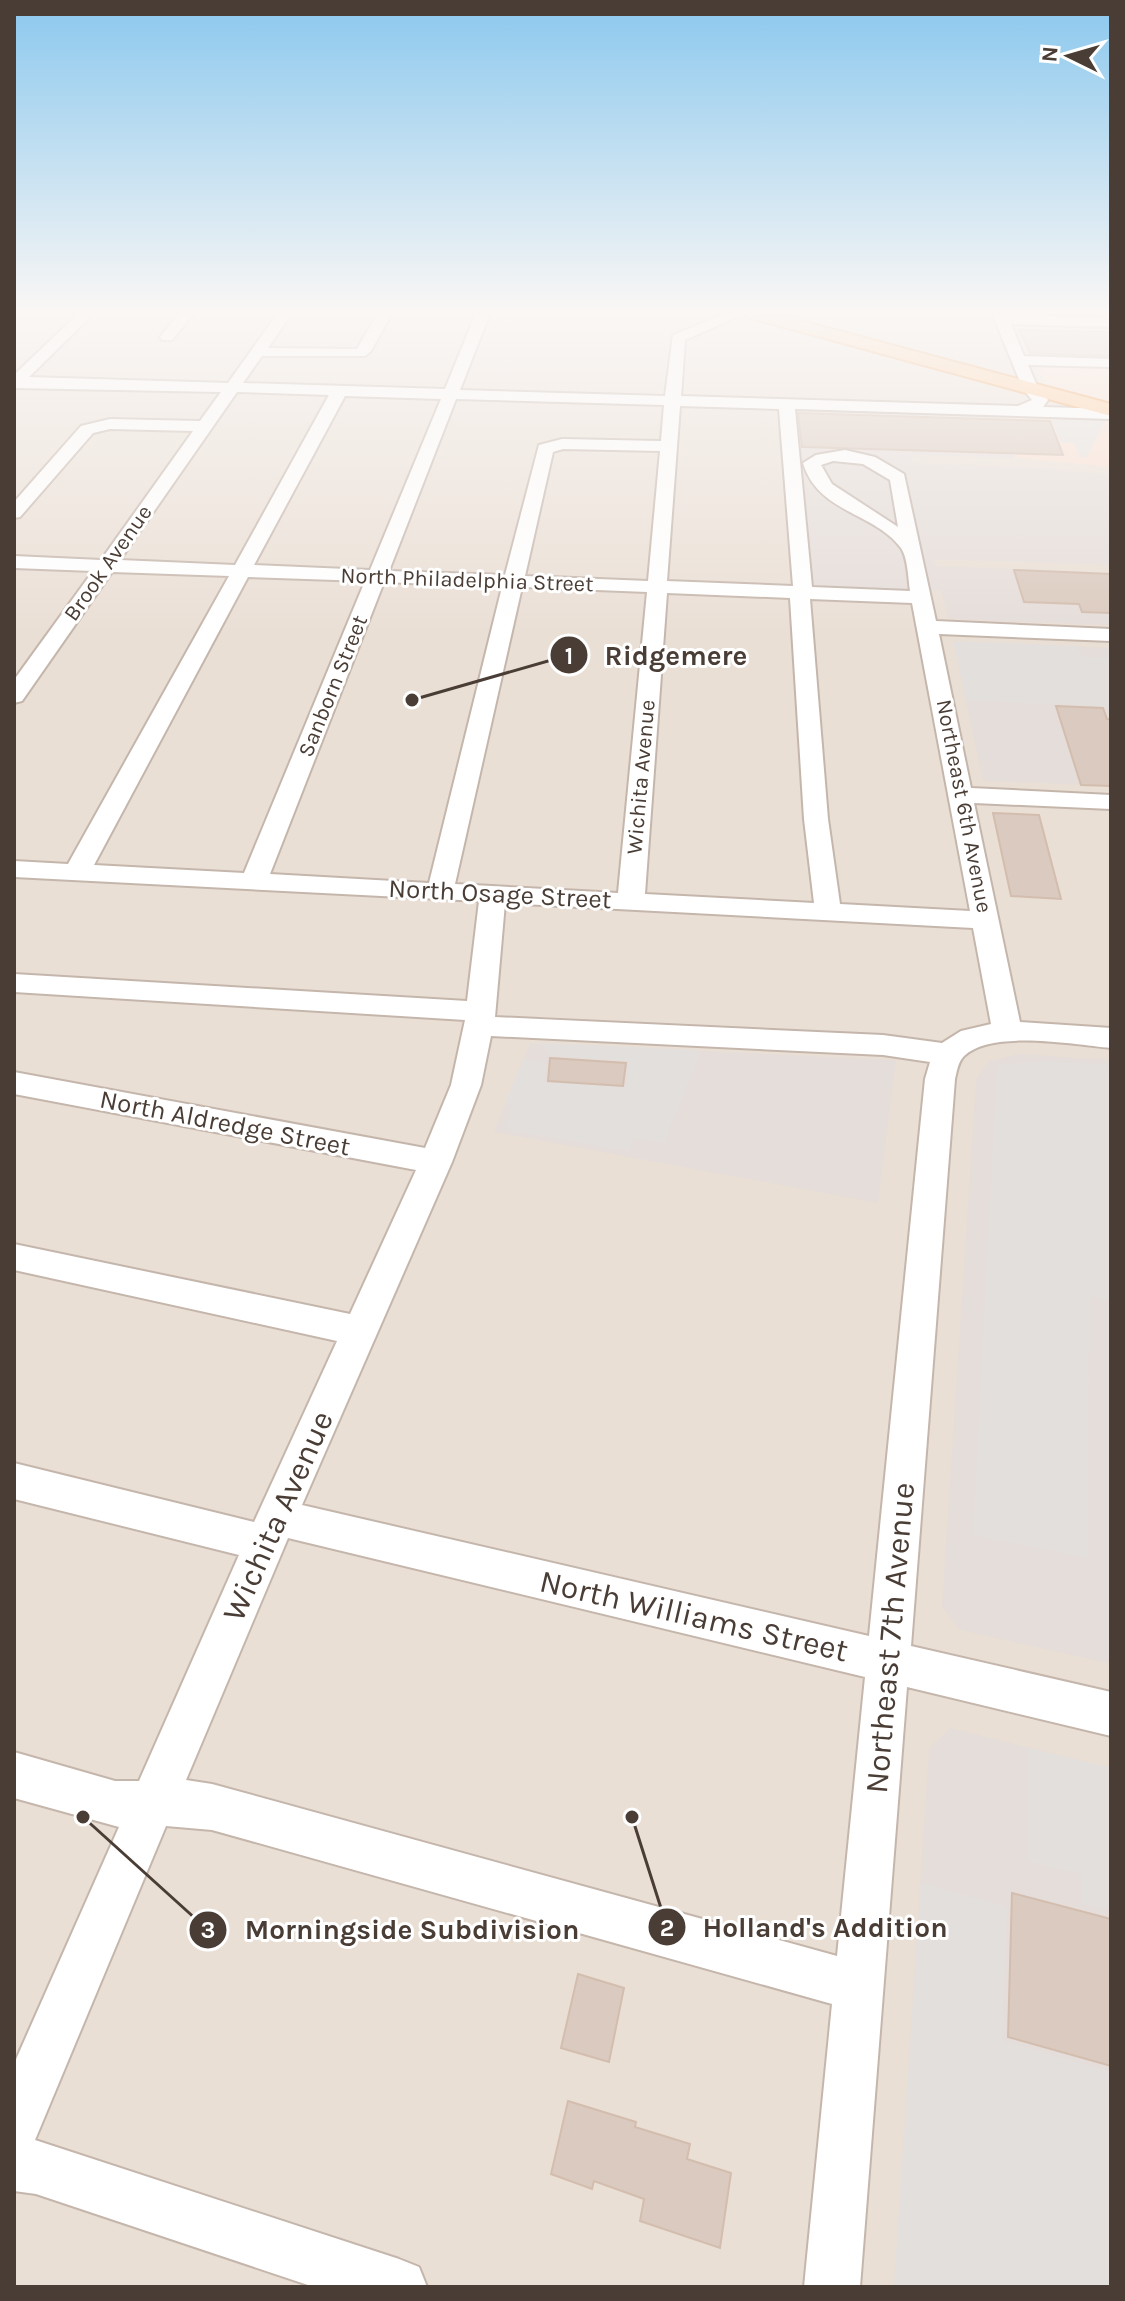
<svg xmlns="http://www.w3.org/2000/svg" width="1125" height="2301" font-family="Karla,sans-serif">
	<rect width="100%" height="100%" fill="#f5eee8"/>
	<rect fill="#eadfd5" x="14" y="313" width="1097" height="1974"/>
	<g fill="#f9dfd1">
		<path d="M1036 362 1111 364V403L1047 386Z"/>
		<path d="M1000 416 1111 421V467L1015 458Z"/>
	</g>
	<g fill="#e5ddd9">
		<path d="M795 410 1000 416 1015 458 911 455 912 463 1035 468 1111 475V565L934 559 936 566 1111 573V625L951 619 948 617 941 591 810 585Z"/>
		<path d="M953 641 1111 648V786L983 781Z"/>
		<path d="M530 1043 896 1060 878 1203 494 1132Z"/>
		<path d="M1020 1054 1111 1060V1664L960 1630 942 1606 976 1080 989 1061Z"/>
		<path d="M951 1728 1111 1768V2287H894L929 1748Z"/>
	</g>
	<g fill="#e3dfdd">
		<path d="M1050 417 1086 419 1105 420 1087 457H1080L1074 443H1061Z"/>
		<path d="M953 641 1077 646 1082 657 1111 658V707L966 700Z"/>
		<path d="M541 1043 698 1050 699 1055 664 1143 634 1137 629 1151 513 1131 506 1127 512 1106 506 1101 523 1059 546 1063 544 1082 627 1087 628 1061 550 1056Z"/>
		<path d="M1045 1061 1111 1065V1299L1089 1296 1088 1558 973 1535 997 1065Z"/>
		<path d="M1028 1748 1111 1768V1910L1082 1903V1874L1027 1861Z"/>
		<path d="M921 1883 1007 1907 1002 2041 1111 2072V2287H894Z"/>
	</g>
	<g fill="#dbcabf" stroke="#d3bdae" stroke-width="2">
		<path d="M1019 330 1111 332V356L1030 353Z"/>
		<path d="M798 413 1050 421 1063 455 802 447Z"/>
		<path d="M1014 570 1111 574V613L1082 612 1079 604 1024 602Z"/>
		<path d="M1056 706 1103 708 1107 719H1111V786L1081 785Z"/>
		<path d="M993 813 1039 815 1061 899 1011 896Z"/>
		<path d="M550 1058 626 1063 623 1086 548 1081Z"/>
		<path d="M1012 1893 1111 1919V2066L1008 2037Z"/>
		<path d="M578 1974 624 1988 609 2062 561 2048Z"/>
		<path d="M568 2101 636 2122 635 2127 690 2144 687 2159 731 2173 720 2248 640 2221 644 2199 594 2181 592 2189 551 2174Z"/>
	</g>
	<g fill="none" stroke-linecap="round" stroke-linejoin="round">
		<defs>
			<g id="minor">
				<path d="M79 313H94L29 377 228 383 278 313H292L268 348 357 349 378 313H392L371 351 365 356H262L243 383 445 389 476 313H490L460 390 665 396 673 335 727 313H746L685 340 681 396 1018 406 1032 400 1023 389 992 313 1111 319V327L1011 324 1024 356 1111 359V367L1028 365 1038 388 1048 400 1043 407 1111 409V419L795 409 812 587 910 591C908 578 908 558 901 548 874 512 818 513 803 463L816 455 845 450 875 457 904 474 936 621 1111 629V641L939 634 971 788 1111 795V809L974 803 1020 1022 1111 1028V1048C1075 1045 992 1029 964 1056 958 1062 957 1071 955 1079L911 1646 1111 1692V1736L907 1687 860 2287H804L832 2004 212 1830 166 1826 35 2140 399 2259 419 2267 427 2287H314L36 2194 14 2191V2064L119 1827 14 1798V1752L115 1781H139L239 1555 14 1499V1463L254 1522 337 1341 14 1270V1244L350 1314 416 1170 14 1094V1072L425 1148 451 1085 465 1020 14 992V974L467 1001 479 901 14 877V861L68 864 229 576 112 572 22 701 14 703V680L93 571 14 568V556L101 560 193 431 110 429 93 433 20 517 14 518V502L81 426 110 419 200 421 221 392 14 388V375ZM237 392 329 395 235 565 120 560ZM345 396 441 399 370 570 254 565ZM456 399 664 405 661 441 562 439 539 445 505 575 389 571ZM680 406 779 409 793 586 667 581ZM563 449 660 451 648 581 525 576 553 452ZM833 461 863 464 890 480 898 527 832 484 821 465ZM248 577 365 581 244 873 94 865ZM384 582 502 587 429 883 270 874ZM522 587 647 592 618 893 455 884ZM667 593 790 598 804 819 814 903 645 894ZM810 599 912 603 970 911 840 904 828 819ZM505 903 973 928 991 1024 961 1031 942 1043 883 1035 495 1017ZM491 1036 883 1055 930 1062 925 1079 869 1636 302 1505 452 1162 481 1085ZM288 1538 865 1677 837 1956 212 1784 186 1780Z"/>
				<path d="M180 313H194L172 340H162L160 337Z"/>
			</g>
			<path id="major" d="M744 313H772L1111 404V416L747 317Z"/>
		</defs>
		<use href="#minor" stroke="#c5b6ac" stroke-width="4"/>
		<use href="#major" stroke="#efa25c" stroke-width="4"/>
		<use href="#minor" fill="#fff" fill-rule="evenodd"/>
		<use href="#major" fill="#ffca97" fill-rule="evenodd"/>
	</g>
	<linearGradient id="sky" x2="0" y2="1"><stop stop-color="#8bc8ee"/><stop offset="0.49" stop-color="#faf7f5"/><stop offset="1" stop-color="#faf7f5" stop-opacity="0"/></linearGradient>
	<rect width="1125" height="635" fill="url(#sky)"/>
	<g text-anchor="middle" dominant-baseline="central" stroke-width="6" stroke-linejoin="round" paint-order="stroke">
		<g font-size="22" fill="#493d35" stroke="#fff">
			<text transform="translate(108 563) rotate(-55)">Brook Avenue</text>
			<text transform="translate(467 580) rotate(2)">North Philadelphia Street</text>
			<text transform="translate(333 686) rotate(-68)">Sanborn Street</text>
			<text transform="translate(641 777) rotate(-85)">Wichita Avenue</text>
			<text transform="translate(964 806) rotate(79)">Northeast 6th Avenue</text>
		</g>
		<g font-size="26" fill="#493d35" stroke="#fff">
			<text transform="translate(500 894) rotate(3)">North Osage Street</text>
			<text transform="translate(225 1123) rotate(11)">North Aldredge Street</text>
		</g>
		<g font-size="32" fill="#493d35" stroke="#fff">
			<text transform="translate(278 1516) rotate(-66)">Wichita Avenue</text>
			<text transform="translate(694 1616) rotate(13)">North Williams Street</text>
			<text transform="translate(890 1638) rotate(-85)">Northeast 7th Avenue</text>
		</g>
	</g>
	<path fill="none" stroke="#493d35" stroke-width="3" d="M412 700L569 655M632 1817L667 1927M83 1817L208 1930"/>
	<g fill="#493d35" stroke="#fff" stroke-width="3">
		<circle cx="412" cy="700" r="8"/>
		<circle cx="632" cy="1817" r="8"/>
		<circle cx="83" cy="1817" r="8"/>
		<circle cx="569" cy="655" r="20"/>
		<circle cx="667" cy="1927" r="20"/>
		<circle cx="208" cy="1930" r="20"/>
	</g>
	<g font-size="24" text-anchor="middle" font-weight="bold" fill="#fff">
		<text x="569" y="664">1</text>
		<text x="667" y="1936">2</text>
		<text x="208" y="1938">3</text>
	</g>
	<g font-size="28" text-anchor="middle" font-weight="bold" fill="#493d35" stroke="#fff" stroke-width="6" stroke-linejoin="round" paint-order="stroke">
		<text x="676" y="665">Ridgemere</text>
		<text x="825" y="1937">Holland's Addition</text>
		<text x="412" y="1939">Morningside Subdivision</text>
	</g>
	<rect width="1125" height="2301" fill="none" stroke="#493d35" stroke-width="32"/>
	<g transform="translate(1069 56) rotate(275)" stroke="#ffffff" stroke-width="6" paint-order="stroke">
	<path d="M0-6L14 30L0 20L-14 30Z" fill="#493d35"/>
	<text y="-12" font-size="22" font-weight="bold" text-anchor="middle" fill="#493d35">N</text>
	</g>
</svg>
